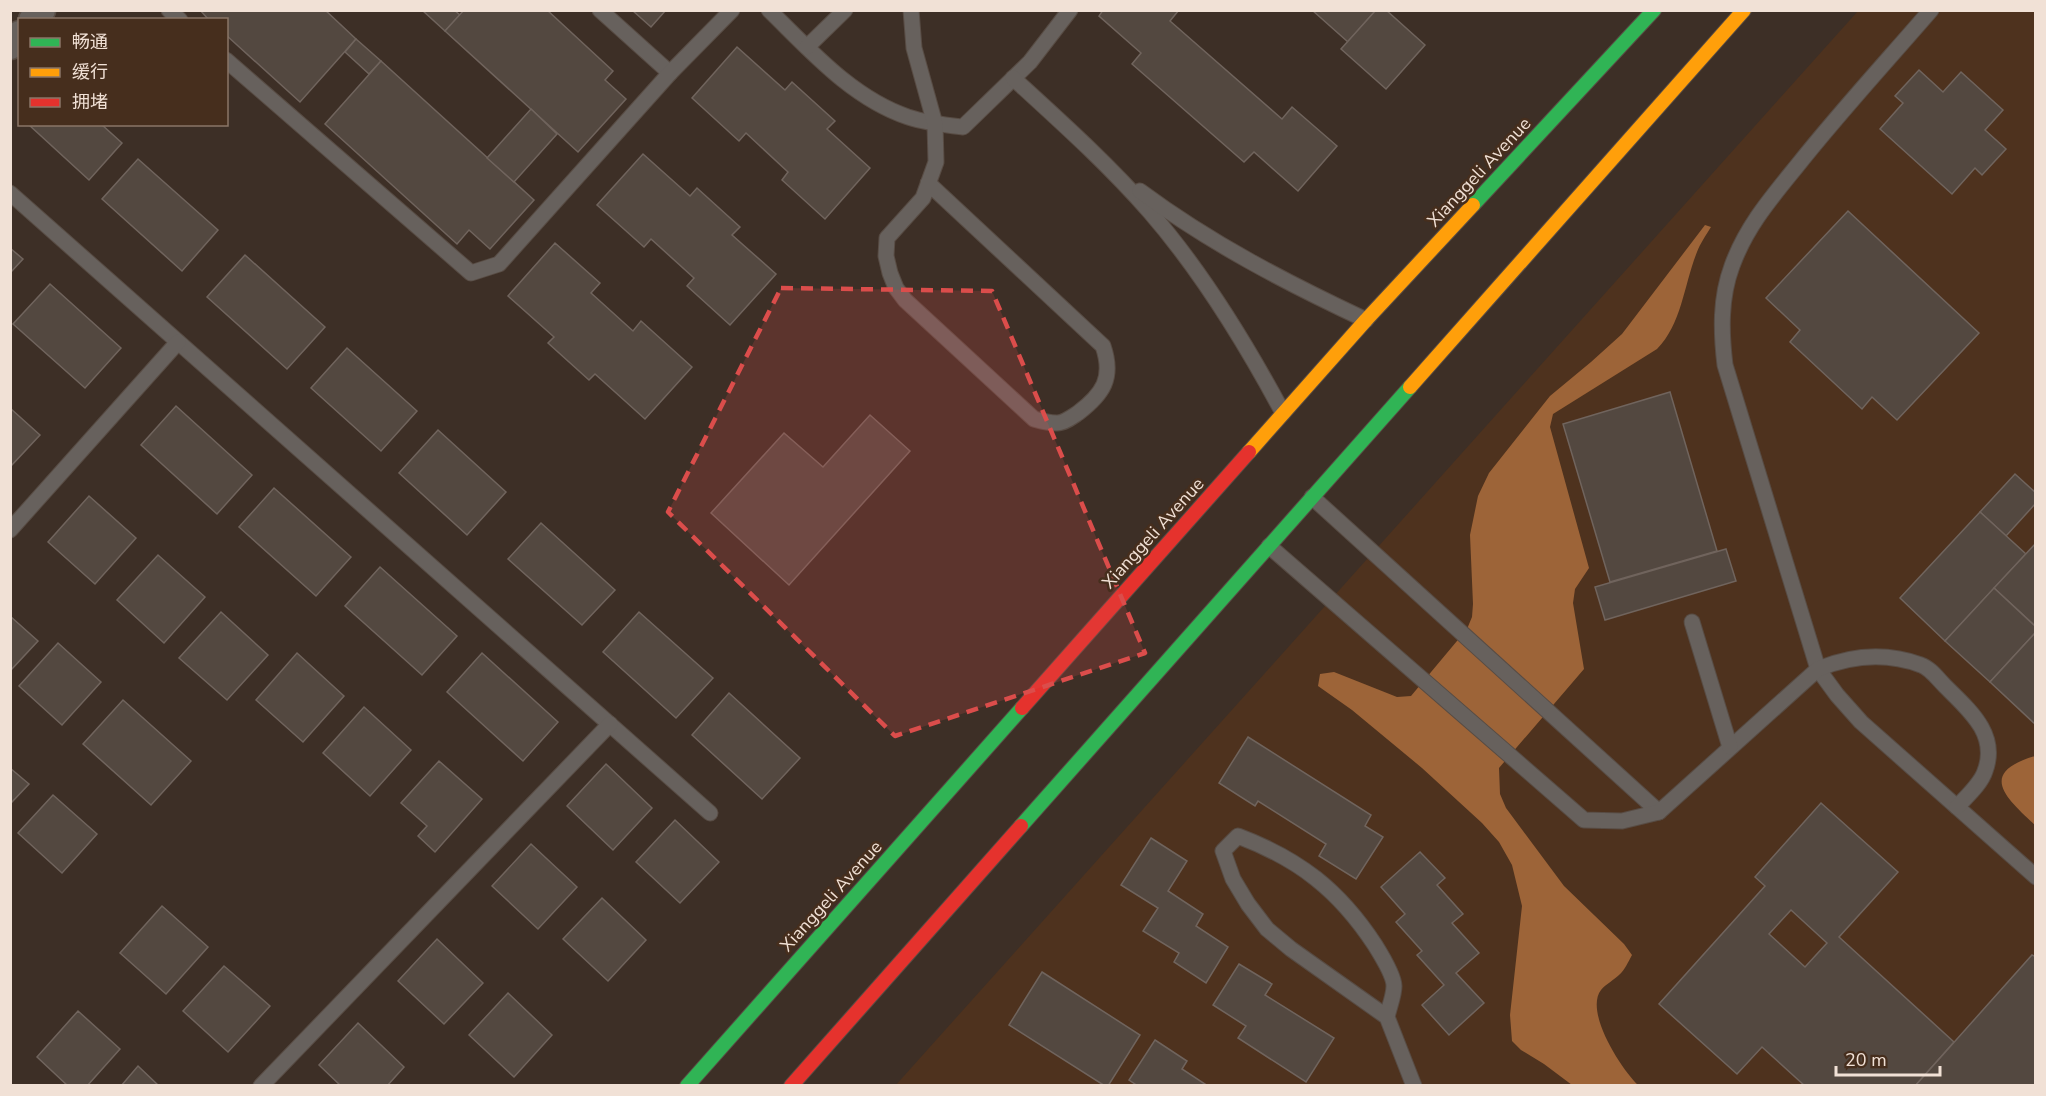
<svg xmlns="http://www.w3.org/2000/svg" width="2046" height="1096" font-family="'Nunito Sans','Noto Sans SC',sans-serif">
	<rect width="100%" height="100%" fill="#3d2f26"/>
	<path fill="#4e321e" d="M1858 11H2035V1085L895 1086Z"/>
	<g fill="#9d6438">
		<path d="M1705 225 1711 227C1706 235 1700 244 1697 252 1684 284 1682 324 1657 349L1553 414 1550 427 1589 568 1575 589 1573 603 1584 669 1499 768 1500 794 1506 808 1564 886 1624 944 1632 955C1628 962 1625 970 1619 975 1614 980 1606 984 1601 990 1584 1012 1622 1070 1638 1085H1572L1544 1064 1521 1050 1512 1041 1510 1015 1522 906 1512 865 1499 842 1482 823 1422 768 1352 710 1318 686 1320 674 1334 672 1397 697 1411 696 1467 629 1472 617 1473 604 1470 535 1478 496 1489 473 1550 396 1591 362 1622 334Z"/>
		<path d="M2035 756H2036L2035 825C2005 797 1978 773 2035 756Z"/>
	</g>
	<g fill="#534840" stroke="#70645d" stroke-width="1.5" fill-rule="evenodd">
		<path d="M200 10H325L356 39 300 102 226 35V20H209Z"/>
		<path d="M422 10H454L460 15 445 31Z"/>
		<path d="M464 10H547L613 71 605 80 626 99 578 152 445 31Z"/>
		<path d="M632 10H666L651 27Z"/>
		<path d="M1103 10H1179L1170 21 1282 119 1292 107 1337 146 1298 191 1254 152 1244 162 1132 64 1141 53 1099 16Z"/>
		<path d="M1312 10H1376L1348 42Z"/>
		<path d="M1376 10H1386L1425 45 1386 89 1341 49Z"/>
		<path d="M356 39 381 61 369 74 345 52Z"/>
		<path d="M737 47 785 90 792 82 835 121 827 129 870 168 825 219 782 180 788 172 746 133 739 141 692 98Z"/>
		<path d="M381 61 534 200 490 249 469 230 457 244 325 124Z"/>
		<path d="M1919 70 1943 92 1961 72 2003 110 1985 130 2006 149 1982 175 1975 168 1952 194 1880 129 1903 103 1895 96Z"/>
		<path d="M531 109 557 134 514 182 487 158Z"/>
		<path d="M28 124H101L122 143 89 180Z"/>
		<path d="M643 154 690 196 697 188 740 227 732 235 776 274 730 325 687 286 694 278 651 239 644 247 597 205Z"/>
		<path d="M138 159 218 230 182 271 102 199Z"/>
		<path d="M1848 211 1979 333 1897 420 1872 397 1862 409 1790 342 1800 330 1766 298Z"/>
		<path d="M555 243 600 283 591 293 633 331 641 321 692 367 645 419 595 374 589 380 548 343 554 337 508 296Z"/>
		<path d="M10 248 23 259 10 273Z"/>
		<path d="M245 255 325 327 287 369 207 297Z"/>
		<path d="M50 284 121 348 85 388 13 324Z"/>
		<path d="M347 348 417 411 381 451 311 388Z"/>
		<path d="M1670 392 1717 551 1610 582 1563 424Z"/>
		<path d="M176 406 252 475 217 514 141 445Z"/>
		<path d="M10 408 40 435 10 467Z"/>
		<path d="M870 415 910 451 789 585 711 513 784 433 823 467Z"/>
		<path d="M438 430 506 492 467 535 399 473Z"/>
		<path d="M2015 474 2036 493V503L2006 536 1980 512Z"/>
		<path d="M274 488 351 557 316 596 239 527Z"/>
		<path d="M89 496 136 538 95 584 48 542Z"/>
		<path d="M1980 512 2026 554 1945 641 1900 598Z"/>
		<path d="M541 523 615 590 582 625 508 559Z"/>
		<path d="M2036 543V627L1994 588Z"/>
		<path d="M1726 549 1736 581 1605 620 1595 587Z"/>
		<path d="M158 555 205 597 164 643 117 600Z"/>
		<path d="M380 567 457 636 422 675 345 606Z"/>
		<path d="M1994 588 2036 627V632L1990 682 1945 641Z"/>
		<path d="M221 612 268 655 227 700 179 658Z"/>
		<path d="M639 612 713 678 676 718 603 652Z"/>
		<path d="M10 616 38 641 10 671Z"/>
		<path d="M2036 632V725L1990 682Z"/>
		<path d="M58 643 101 682 62 725 19 686Z"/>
		<path d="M297 653 344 696 303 742 256 700Z"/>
		<path d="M482 653 558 722 523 761 447 692Z"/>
		<path d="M729 693 800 758 762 799 692 735Z"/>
		<path d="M123 700 191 761 151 805 83 744Z"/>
		<path d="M364 707 411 750 370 796 323 753Z"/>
		<path d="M1248 737 1371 815 1365 826 1383 837 1356 879 1319 856 1326 844 1258 801 1255 806 1219 783Z"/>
		<path d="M439 761 482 799 435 852 418 836 427 826 401 803Z"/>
		<path d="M606 764 652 808 613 850 567 806Z"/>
		<path d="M10 768 29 784 10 804Z"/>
		<path d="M53 795 97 834 62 873 18 833Z"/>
		<path d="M1821 803 1898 872 1839 937 1954 1042 1915 1086H1805L1762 1047 1737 1074 1659 1004 1765 886 1755 877ZM1791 910 1827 943 1805 967 1769 934Z"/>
		<path d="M675 820 719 862 680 903 636 862Z"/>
		<path d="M1151 838 1187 861 1168 891 1203 914 1196 926 1228 947 1206 983 1174 962 1179 953 1143 931 1158 908 1121 885Z"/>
		<path d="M531 844 577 887 538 929 492 886Z"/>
		<path d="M1420 852 1445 878 1437 885 1463 914 1452 923 1479 953 1456 973 1484 1003 1449 1035 1422 1005 1444 985 1417 955 1422 951 1396 922 1405 914 1381 887Z"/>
		<path d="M602 898 646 940 608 981 563 939Z"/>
		<path d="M162 906 208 947 166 994 120 953Z"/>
		<path d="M437 939 483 983 444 1024 398 981Z"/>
		<path d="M2032 955 2036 957V1086H1915Z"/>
		<path d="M1239 964 1272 984 1265 995 1334 1038 1306 1082 1238 1038 1246 1026 1213 1005Z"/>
		<path d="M224 966 270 1006 228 1052 183 1011Z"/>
		<path d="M1042 972 1140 1035 1108 1086H1105L1009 1025Z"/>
		<path d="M508 993 552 1035 514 1077 469 1035Z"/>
		<path d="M78 1011 120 1049 87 1086H68L37 1057Z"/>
		<path d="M358 1023 404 1067 387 1086H341L319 1065Z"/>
		<path d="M1155 1040 1187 1061 1182 1069 1208 1086H1138L1129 1080Z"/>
		<path d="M138 1066 159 1086H121Z"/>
	</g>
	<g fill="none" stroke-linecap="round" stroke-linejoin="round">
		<defs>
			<g id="lane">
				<path d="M169 10 180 20"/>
				<path d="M600 10 670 73"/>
				<path d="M769 10C811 51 852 98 908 117 926 123 945 125 963 127L1030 62 1070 10"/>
				<path d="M911 10 914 48 935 124 936 162 923 198 887 238 886 256 890 273 896 288 905 300 1034 419C1041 421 1050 423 1057 423 1064 423 1072 417 1078 413 1103 394 1114 378 1103 346L928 183"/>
				<path d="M1931 10C1886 62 1839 113 1797 166 1771 198 1746 227 1732 266 1720 298 1721 332 1725 365L1818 669 1837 695 1861 722 2036 877"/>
				<path d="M807 47 845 10"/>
				<path d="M226 60 471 273 499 264 670 73 732 10"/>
				<path d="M1013 78C1060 121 1108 164 1150 212 1203 273 1245 342 1283 413"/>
				<path d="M1140 191C1210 243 1287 283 1366 320"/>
				<path d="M10 193 710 813"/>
				<path d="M1312 497 1659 812"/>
				<path d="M10 530 178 342"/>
				<path d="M1269 546 1584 820 1622 821 1659 812 1818 669C1852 655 1886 652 1921 665 1930 668 1938 679 1945 686 1968 709 1999 734 1985 771 1981 784 1966 797 1957 807"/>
				<path d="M1692 622 1730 747"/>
				<path d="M1387 1017C1389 1007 1394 996 1394 986 1394 976 1380 953 1375 945 1339 890 1299 859 1238 836L1223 851 1233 879 1248 904 1267 929 1291 949 1387 1017 1414 1086"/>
				<path d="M261 1086 610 724"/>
			</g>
			<g id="street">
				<path d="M33 20 41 10"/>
				<path d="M10 45 20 35"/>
			</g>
			<g id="fast">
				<path d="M1473 205 1654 10"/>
				<path d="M1021 826 1410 387"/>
				<path d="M687 1086 1022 708"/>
			</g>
			<g id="slow">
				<path d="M1410 387 1744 10"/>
				<path d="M1249 452 1366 320 1473 205"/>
			</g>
			<g id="jam">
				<path d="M1022 708 1249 452"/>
				<path d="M791 1086 1021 826"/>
			</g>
		</defs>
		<use href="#lane" stroke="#584c44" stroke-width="17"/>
		<use href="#street" stroke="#584c44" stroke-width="31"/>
		<use href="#fast" stroke="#584c44" stroke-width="16"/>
		<use href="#slow" stroke="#584c44" stroke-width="16"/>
		<use href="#jam" stroke="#584c44" stroke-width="16"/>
		<use href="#lane" stroke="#67615d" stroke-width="15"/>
		<use href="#street" stroke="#67615d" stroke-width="28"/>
		<use href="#fast" stroke="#30b455" stroke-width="14"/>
		<use href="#slow" stroke="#ff9f0a" stroke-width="14"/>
		<use href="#jam" stroke="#e5322d" stroke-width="14"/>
	</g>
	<path fill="#db4d4b" fill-opacity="0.2" stroke="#db4d4b" stroke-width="4.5" stroke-dasharray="12 8" stroke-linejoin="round" d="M781 288 992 291 1145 653 895 736 668 512Z"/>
	<g text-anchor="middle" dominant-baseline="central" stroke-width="5" stroke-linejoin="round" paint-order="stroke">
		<g font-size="18" fill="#f1e1d6" stroke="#462e1d">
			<text transform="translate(1479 172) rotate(-47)">Xianggeli Avenue</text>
			<text transform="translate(1153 533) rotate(-48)">Xianggeli Avenue</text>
			<text transform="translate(831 896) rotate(-48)">Xianggeli Avenue</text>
		</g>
	</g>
	<rect width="2046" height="1096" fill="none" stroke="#f1e1d6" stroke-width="24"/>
	<rect x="18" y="18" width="210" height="108" fill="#462e1d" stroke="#8a7667" stroke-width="1.5"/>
	<rect x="30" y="38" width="30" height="9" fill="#30b455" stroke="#8a7667" stroke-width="1.5"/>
	<text x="72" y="48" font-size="18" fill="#f1e1d6">畅通</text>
	<rect x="30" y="68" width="30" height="9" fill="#ff9f0a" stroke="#8a7667" stroke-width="1.5"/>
	<text x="72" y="78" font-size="18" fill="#f1e1d6">缓行</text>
	<rect x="30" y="98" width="30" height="9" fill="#e5322d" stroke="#8a7667" stroke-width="1.5"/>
	<text x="72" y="108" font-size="18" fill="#f1e1d6">拥堵</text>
	<path d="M1836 1066v9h104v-9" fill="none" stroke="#f1e1d6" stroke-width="3"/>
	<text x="1845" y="1066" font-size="18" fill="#f1e1d6" stroke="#462e1d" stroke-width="4.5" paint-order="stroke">20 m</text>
</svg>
